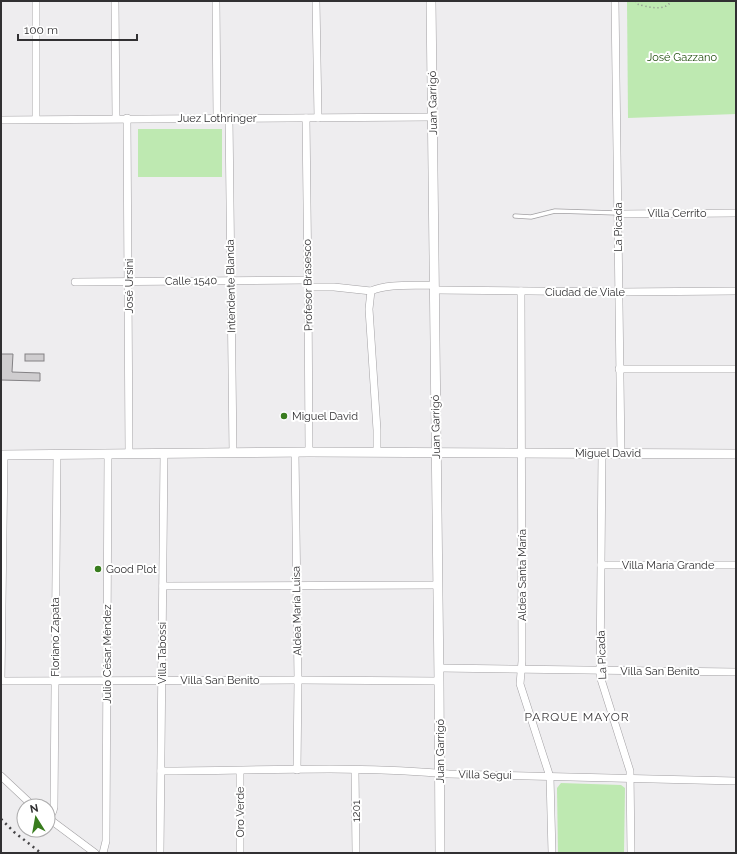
<svg xmlns="http://www.w3.org/2000/svg" width="737" height="854" font-family="Raleway,sans-serif">
	<rect width="100%" height="100%" fill="#eeedef"/>
	<g fill="#bee9b1">
		<path d="M627 1H736V114L628 118Z"/>
		<rect x="138" y="129" width="84" height="48"/>
		<path d="M561 783 621 785 625 788 624 853H558L557 788Z"/>
	</g>
	<g fill="#cfcdcf" stroke="#838184">
		<path d="M1 354H13L12 372 40 373V381L1 380Z"/>
		<rect x="25" y="354" width="19" height="7"/>
	</g>
	<g fill="none" stroke-linecap="round" stroke-linejoin="round">
		<defs>
			<path id="service" d="M515 216 531 217 555 211 617 213"/>
			<g id="minor">
				<path d="M36 1V119"/>
				<path d="M115 1 116 118"/>
				<path d="M216 1 217 118"/>
				<path d="M316 1 318 118"/>
				<path d="M615 1 621 454"/>
				<path d="M127 118 129 454"/>
				<path d="M229 118 233 453"/>
				<path d="M306 118 308 287 309 452"/>
				<path d="M1 120 433 117"/>
				<path d="M619 214 736 213"/>
				<path d="M75 282 308 280"/>
				<path d="M308 287H334L371 291"/>
				<path d="M435 290 619 292 736 291"/>
				<path d="M521 291 522 661 520 684 550 777 552 853"/>
				<path d="M619 369H736"/>
				<path d="M295 452 298 680 297 770"/>
				<path d="M377 452V430L369 309 371 291C388 283 415 286 434 285"/>
				<path d="M602 453 600 676 630 771 631 853"/>
				<path d="M601 565H736"/>
				<path d="M163 586 438 585"/>
				<path d="M439 668 736 672"/>
				<path d="M1 680 4 455"/>
				<path d="M1 681 298 680 439 681"/>
				<path d="M355 770 356 853"/>
				<path d="M161 771C256 771 355 765 449 774L736 781"/>
				<path d="M1 776 33 806"/>
				<path d="M48 818 95 853"/>
				<path d="M49 819 53 811 54 807 57 455"/>
				<path d="M103 853 106 841 108 454"/>
				<path d="M160 853 164 454"/>
				<path d="M240 853V771"/>
			</g>
			<g id="tertiary">
				<path d="M431 1 439 681 440 853"/>
				<path d="M1 455 309 452 736 454"/>
			</g>
		</defs>
		<use href="#service" stroke="#a2a0a3" stroke-width="5"/>
		<use href="#minor" stroke="#a2a0a3" stroke-width="8"/>
		<use href="#tertiary" stroke="#a2a0a3" stroke-width="10"/>
		<path stroke="#8a898b" stroke-width="1.5" stroke-dasharray="1 3" stroke-linecap="butt" d="M636 1 637 4C647 7 666 12 671 1"/>
		<use href="#service" stroke="#fff" stroke-width="3.5"/>
		<use href="#minor" stroke="#fff" stroke-width="7"/>
		<use href="#tertiary" stroke="#fff" stroke-width="9"/>
		<path stroke="#474648" stroke-width="2.5" stroke-dasharray="2 4" stroke-linecap="butt" d="M1 819 14 832 41 853"/>
	</g>
	<g fill="#387c1e" stroke="#fff" stroke-width="1.5">
		<circle cx="284" cy="416" r="4"/>
		<circle cx="98" cy="569" r="4"/>
	</g>
	<g text-anchor="middle" dominant-baseline="central" stroke-width="4" stroke-linejoin="round" paint-order="stroke">
		<g font-size="11" fill="#1f4c0c" stroke="#fff">
			<text x="682" y="57">José Gazzano</text>
		</g>
		<g font-size="11" fill="#313032" stroke="#fff">
			<text transform="translate(433 103) rotate(-91)">Juan Garrigó</text>
			<text x="217" y="118">Juez Lothringer</text>
			<text x="677" y="213">Villa Cerrito</text>
			<text transform="translate(618 227) rotate(-90)">La Picada</text>
			<text transform="translate(191 281) rotate(-1)">Calle 1540</text>
			<text transform="translate(308 285) rotate(-91)">Profesor Brasesco</text>
			<text transform="translate(129 286) rotate(-90)">José Ursini</text>
			<text transform="translate(231 286) rotate(-91)">Intendente Blanda</text>
			<text x="585" y="292">Ciudad de Viale</text>
			<text transform="translate(436 427) rotate(-91)">Juan Garrigó</text>
			<text x="608" y="453">Miguel David</text>
			<text x="668" y="565">Villa María Grande</text>
			<text transform="translate(522 575) rotate(-90)">Aldea Santa María</text>
			<text transform="translate(297 611) rotate(-91)">Aldea María Luisa</text>
			<text transform="translate(55 637) rotate(-90)">Floriano Zapata</text>
			<text transform="translate(162 653) rotate(-90)">Villa Tabossi</text>
			<text transform="translate(107 654) rotate(-90)">Julio César Méndez</text>
			<text transform="translate(602 655) rotate(-92)">La Picada</text>
			<text x="660" y="671">Villa San Benito</text>
			<text x="220" y="680">Villa San Benito</text>
			<text transform="translate(440 751) rotate(-90)">Juan Garrigó</text>
			<text transform="translate(485 775) rotate(1)">Villa Segui</text>
			<text transform="translate(356 811) rotate(-90)">1201</text>
			<text transform="translate(240 812) rotate(-90)">Oro Verde</text>
		</g>
		<g font-size="11" fill="#313032" stroke="#fff" text-anchor="start">
			<text x="292" y="416">Miguel David</text>
			<text x="106" y="569">Good Plot</text>
		</g>
		<g font-size="12" letter-spacing="1" fill="#3b393b" stroke="#fff">
			<text x="577" y="717">PARQUE MAYOR</text>
		</g>
	</g>
	<rect width="737" height="854" fill="none" stroke="#313032" stroke-width="4"/>
	<g transform="translate(36 818) rotate(349)"><circle r="19" fill="#ffffff" stroke="#adacad"/>
	<path d="M0-3L7 15L0 10L-7 15Z" fill="#387c1e"/>
	<text y="-6" font-size="11" font-weight="bold" text-anchor="middle" fill="#313032">N</text>
	</g>
	<path d="M18 34v6h119v-6" fill="none" stroke="#313032" stroke-width="2"/>
	<text x="24" y="34" font-size="12" fill="#313032" stroke="#ffffff" stroke-width="3" paint-order="stroke">100 m</text>
</svg>
